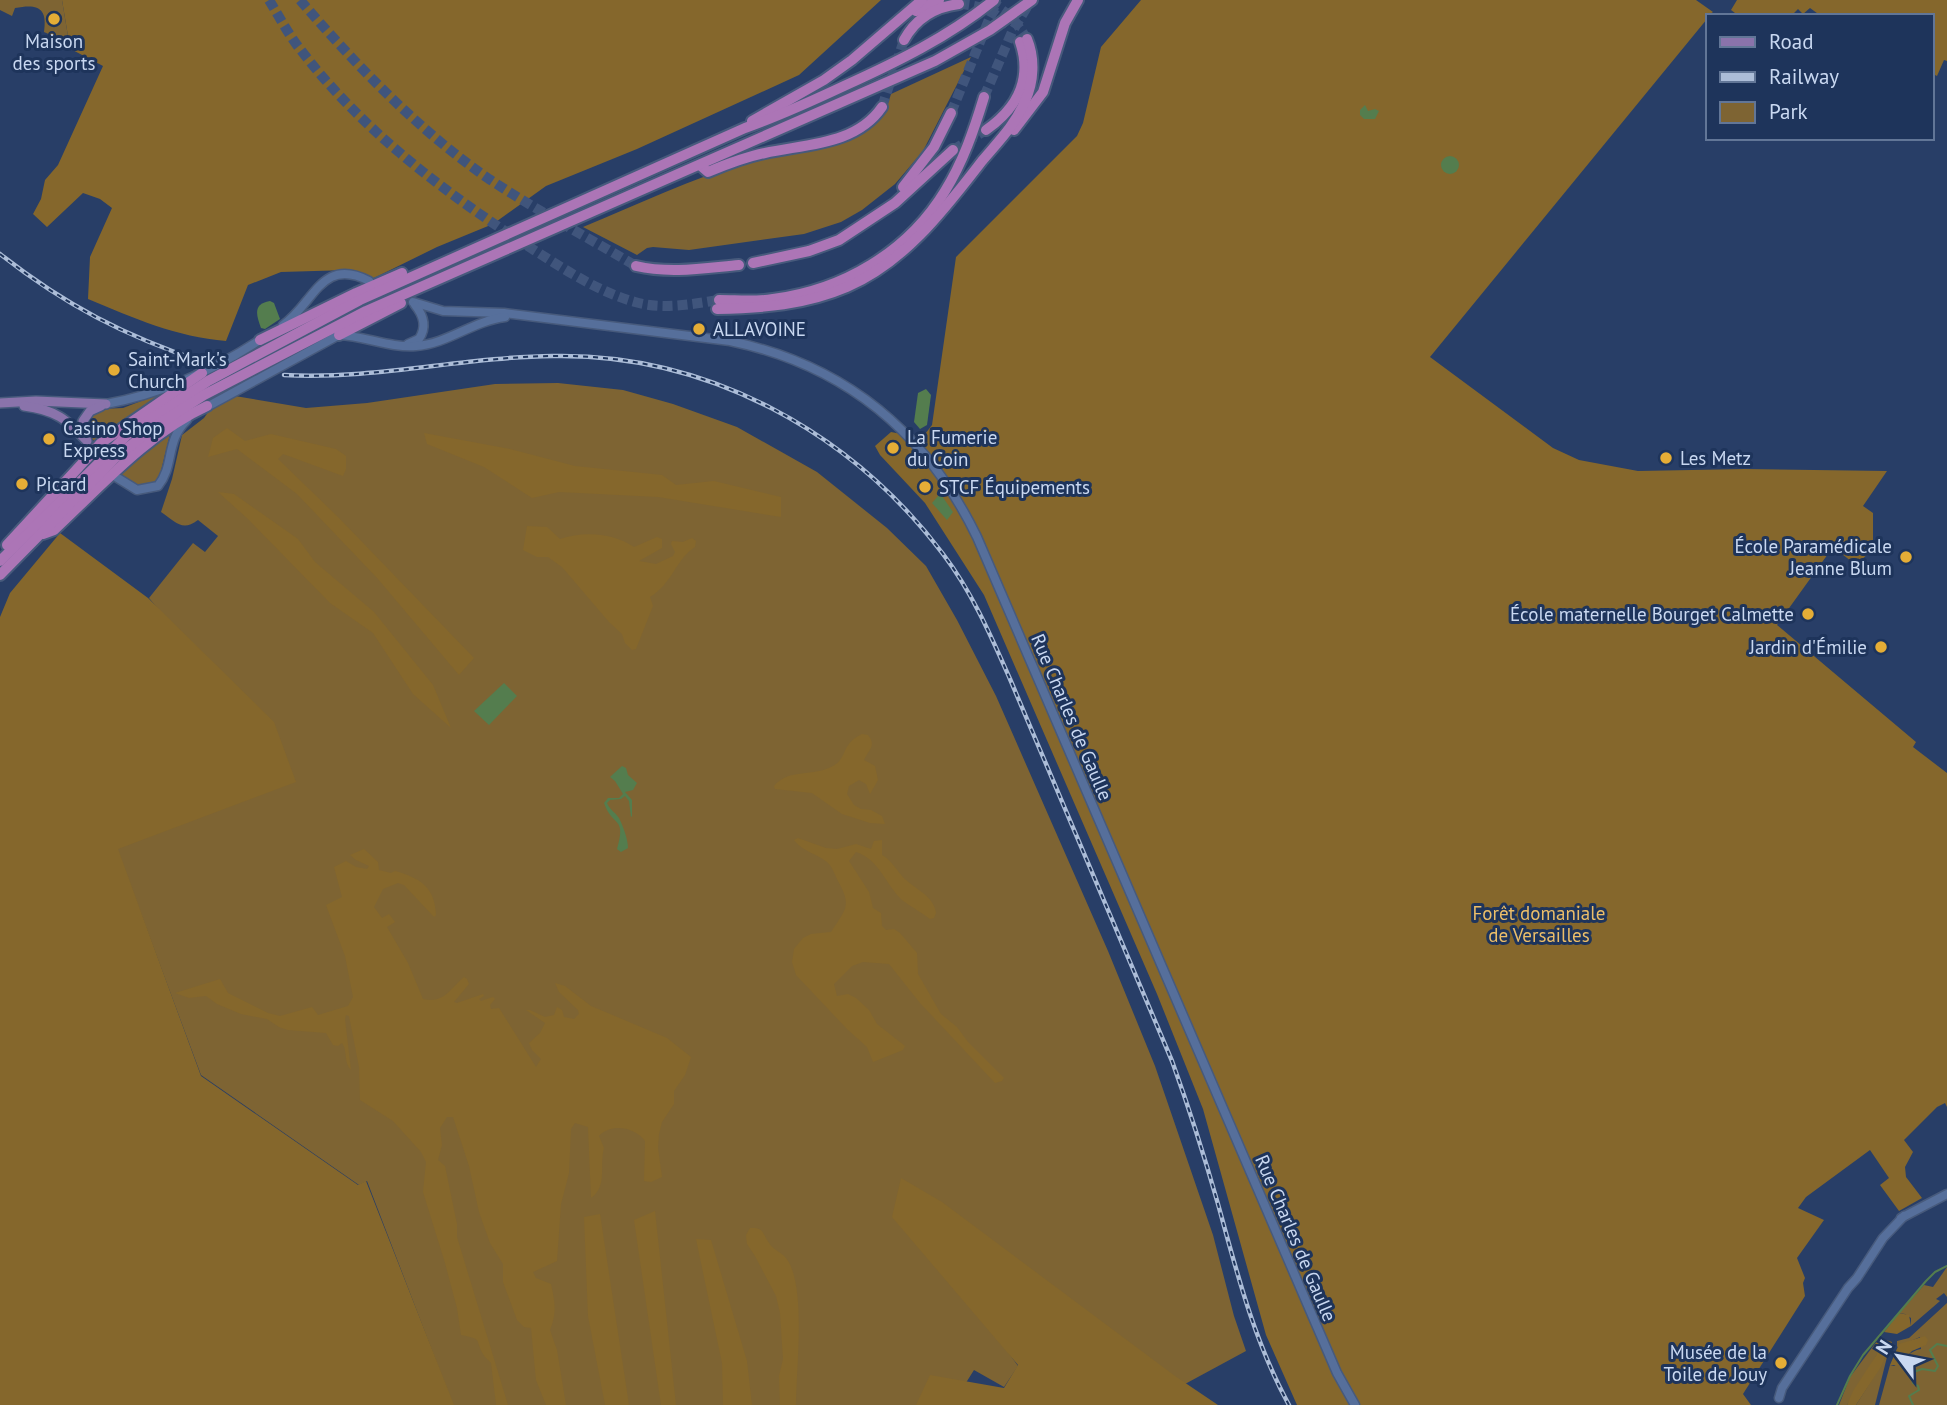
<svg xmlns="http://www.w3.org/2000/svg" width="1947" height="1405" font-family="'PT Sans',sans-serif">
	<rect width="100%" height="100%" fill="#283e67"/>
	<g fill="#7e6433">
		<path d="M0 0H62L68 36 62 40 44 32C48 6 36 4 15 8L12 16 0 10Z"/>
		<path d="M971 57 923 151 895 184 862 210 841 222 804 234 689 250 653 247 647 248 637 255 583 227C637 205 692 178 749 162 786 151 830 153 864 133 878 124 887 109 891 94Z"/>
		<path d="M558 383 623 390 673 404 737 427 817 472 887 528 926 566 957 620 996 696 1108 951 1155 1066 1213 1235 1234 1316 1246 1351 1185 1384 962 1288 1018 1366 1004 1387 974 1370 952 1405H453L367 1181 359 1185 201 1075 117 849 164 616 149 598 193 543 205 552 218 536 198 520C182 532 176 522 161 512L172 479 182 435 204 418 211 408 235 396 306 408 367 403 495 384Z"/>
		<path d="M162 393 94 441 87 432 88 417 100 409 123 408Z"/>
		<path d="M171 430 160 475 155 482 138 485 119 473Z"/>
		<path d="M1947 1267V1297L1944 1293 1936 1299 1940 1301 1911 1326V1318L1905 1314 1899 1313 1924 1285 1933 1287Z"/>
		<path d="M1947 1303V1405H1879L1890 1365 1894 1366C1904 1360 1909 1351 1921 1349L1920 1337 1897 1347V1341L1909 1338Z"/>
		<path d="M1874 1345 1878 1353 1847 1405H1839L1850 1377Z"/>
		<path d="M1889 1349 1875 1405H1856L1880 1367Z"/>
	</g>
	<g fill="#85672c">
		<path d="M62 0H881L799 75 637 149 546 186 493 224 437 247 370 280 349 270 281 272 248 285 226 341C177 337 133 318 88 299L90 257 112 208 100 199 83 193 47 227 33 214 41 199 45 180 58 165 103 66 65 46 68 36Z"/>
		<path d="M1141 0H1696L1713 12 1707 16V19L1430 357 1553 448 1579 460 1638 471 1745 469 1887 471 1863 506 1873 513V549L1856 565 1833 547 1777 625 1916 742 1913 747 1947 773V1107L1945 1103 1937 1107 1904 1140 1913 1152 1905 1167 1906 1177 1922 1198 1899 1211 1880 1185 1889 1178 1870 1150 1806 1197 1798 1208 1824 1220 1797 1258 1805 1278 1803 1283 1805 1296 1743 1394 1751 1405H1297L1266 1335 1203 1109 1157 994 984 595 925 503 880 455 875 446 891 432 922 438 932 425 956 257 1077 136 1083 123 1101 47Z"/>
		<path d="M1737 0H1947V61L1944 60 1937 76 1931 73V16H1821L1810 8 1803 14 1798 9 1791 16H1739L1731 10Z"/>
		<path d="M227 428 245 441 271 434 336 449 346 456V469L343 476 283 454 278 459 339 518 474 658 459 675 378 579 297 494 237 449 208 457 213 438Z"/>
		<path d="M424 433 510 449 575 466 662 475 676 485 714 481 781 497V517L658 497 559 492 532 498 484 467 427 444Z"/>
		<path d="M218 492 234 494 298 539 315 562 374 612 433 685 451 728 413 694 373 633 330 603 248 519Z"/>
		<path d="M527 526 547 527 560 539C584 531 613 533 634 547L657 537 662 539V548L639 561 656 564 673 556 675 552 671 544 672 541 683 542 692 538 696 541 695 547C676 559 672 584 650 597L653 606 636 649 632 650 625 643 622 634 609 622 562 567 548 557H537L523 550Z"/>
		<path d="M60 533 148 598 274 722 296 782 118 849 201 1076 358 1185 366 1181 454 1405H0V617L10 593Z"/>
		<path d="M862 734 868 735C877 746 868 750 864 760L875 766 878 780 870 794 866 784 859 780 849 786 847 794 854 805 861 809 871 810 882 816 885 824 870 823 842 814 812 793 775 789 774 786C789 768 814 777 833 766 848 758 840 745 862 734Z"/>
		<path d="M798 838 826 848 837 849 856 844 871 849 874 841 882 840V855C891 860 895 868 902 876 912 888 934 895 936 913L934 918 930 919C922 913 910 906 902 900 886 885 879 859 856 852L849 861 869 892 873 908 881 913 882 926 886 930 894 929 900 933 917 953 918 974 941 1014 957 1027 968 1042 1004 1078 1002 1081 995 1083 920 1003 889 964 863 962 852 966 834 984 837 996 848 994 856 998 869 1010 877 1024 905 1046 903 1050 873 1062 867 1047 847 1029 796 975 792 962 794 949 803 938 811 934 831 932C846 909 852 906 838 881 835 875 832 866 827 862 816 853 803 852 794 840Z"/>
		<path d="M364 849 378 862 379 870 391 873 395 871C420 878 435 887 436 915L434 917 404 885 398 883 383 889 374 907 382 918 389 914 395 922 387 927 408 963 423 999C444 1004 450 989 464 977L467 979 469 984 454 1002 457 1003 483 994 484 996 479 999 481 1001 493 997 495 999 490 1005 491 1009 499 1008 536 1067 541 1059 532 1050 529 1043 540 1033 545 1023 526 1010H530L545 1017 554 1015 557 1007 562 1010 564 1017 574 1019 579 1014 578 1010 559 992 555 983 565 986 591 1006 667 1038 691 1057 685 1075 674 1091V1104L662 1122 659 1134 658 1148 662 1177 651 1182 644 1181 645 1141C635 1127 611 1123 599 1136L604 1148C599 1165 608 1186 591 1198L588 1127 575 1123 571 1129 569 1173 561 1204 557 1261 533 1272 536 1278 551 1284C555 1302 557 1313 550 1330L557 1350 566 1405H546L536 1380 531 1328 524 1327 517 1320 503 1282V1264L490 1243 479 1212 469 1166 453 1117H447L440 1128 442 1145 438 1160 445 1166 457 1224V1237L508 1405H496L491 1363C489 1360 485 1358 483 1354 474 1338 484 1340 461 1335L457 1308 445 1263 423 1192 426 1162 421 1152 393 1121 360 1100 359 1067 349 1016 346 1015 345 1019 351 1070C343 1062 348 1051 342 1043L338 1046 333 1045 326 1033 288 1030 279 1027 267 1019 241 1014 217 1004 206 996 189 998 175 993 220 979 228 993 268 1013 280 1016 312 1007 318 1015 348 1006 353 997 345 956 326 905 342 897 334 867 346 861 356 867 367 869 369 866 356 860 350 855Z"/>
		<path d="M901 1178 942 1202 1175 1376 1218 1405H916L930 1375 1004 1388 1018 1365 892 1217Z"/>
		<path d="M655 1211 676 1405H661L634 1220Z"/>
		<path d="M600 1214 629 1405H605L588 1316 584 1217Z"/>
		<path d="M750 1228C764 1227 762 1233 769 1243 773 1250 784 1253 788 1261 806 1290 796 1369 796 1405H780L779 1376 783 1359 780 1313 776 1296 755 1256 747 1244 746 1235Z"/>
		<path d="M696 1239 711 1240 747 1361 752 1405H723L722 1363Z"/>
		<path d="M1899 1313 1909 1315 1911 1326 1897 1334 1884 1332Z"/>
		<path d="M1925 1336 1928 1340 1926 1345 1912 1351 1898 1365H1890L1899 1344Z"/>
		<path d="M1880 1338 1892 1342 1881 1367 1856 1405H1847L1853 1391 1877 1354 1874 1345Z"/>
	</g>
	<g fill="#547d4e">
		<path d="M1365 105 1368 111 1375 109 1379 111 1375 119H1364L1360 115V110Z"/>
		<circle cx="1450" cy="165" r="9"/>
		<path d="M270 301 274 303 280 319 265 329 261 328C256 314 253 304 270 301Z"/>
		<path d="M926 389 931 395 927 425 920 429 914 422 918 393Z"/>
		<path d="M939 495 942 496 953 512 947 520 932 503Z"/>
		<path d="M504 683 517 696 489 725 474 711Z"/>
		<path d="M622 766 626 768 628 775 637 783 633 790 625 792 632 800V816L631 817 629 801 625 796 621 799 610 800 607 803C610 810 615 812 619 818 623 826 628 839 628 848L621 852 617 849C627 816 612 827 604 803L608 798H619L623 794 615 781 610 777Z"/>
	</g>
	<g fill="none" stroke-linecap="round" stroke-linejoin="round">
		<g stroke="#547d4e" stroke-width="2">
			<path d="M1837 1405 1850 1376 1863 1355 1926 1281 1935 1272 1947 1266"/>
			<path d="M1913 1405 1909 1396 1919 1390 1918 1386 1913 1383 1911 1373 1922 1369 1935 1371 1938 1366 1930 1350 1937 1344 1947 1346"/>
		</g>
		<g stroke="#40557c" stroke-width="10" stroke-dasharray="10 5" stroke-linecap="butt">
			<path d="M269 0C279 16 288 34 300 49 361 129 440 189 523 243 558 265 595 291 635 302 663 310 692 304 719 300"/>
			<path d="M300 0C356 65 418 130 489 179 536 210 587 237 636 266"/>
			<path d="M990 2 1012 17 1027 39"/>
			<path d="M959 4C980 5 995 11 1009 26"/>
			<path d="M984 97 1012 32 1030 2"/>
			<path d="M882 107 904 40"/>
			<path d="M951 113 997 0"/>
			<path d="M953 150 986 130"/>
		</g>
		<defs>
			<g id="secondary">
				<path d="M413 302 443 311 504 313 730 341C845 365 926 432 977 537L1337 1373 1355 1405"/>
				<path d="M283 325C314 304 321 256 369 281"/>
				<path d="M408 344 419 339C427 327 424 316 415 305"/>
				<path d="M106 404C162 394 216 369 263 338"/>
				<path d="M203 409 339 335C365 336 390 348 416 346 447 344 473 321 505 317"/>
				<path d="M116 477 137 490 158 486C175 465 165 441 187 420"/>
				<path d="M1901 1218 1947 1194"/>
				<path d="M1779 1398 1782 1388 1848 1288 1857 1278 1883 1238 1904 1216"/>
			</g>
			<g id="primary">
				<path d="M0 403 36 401 106 404"/>
				<path d="M24 406C56 410 66 419 87 441"/>
				<path d="M86 438 83 421 90 411 101 406"/>
			</g>
			<g id="highway">
				<path d="M916 11 939 0"/>
				<path d="M904 40C916 18 934 7 959 4"/>
				<path d="M752 121 824 80 852 60 922 0"/>
				<path d="M986 130C1016 109 1033 80 1020 42"/>
				<path d="M1014 130 1043 92 1065 23 1078 0"/>
				<path d="M701 166 708 172C727 164 745 157 765 153 806 144 856 145 882 107"/>
				<path d="M903 187 934 147 951 113"/>
				<path d="M753 263 809 251 839 240 895 203 953 150"/>
				<path d="M636 266C670 274 705 268 739 265"/>
				<path d="M719 300C737 300 755 302 773 299 843 290 908 252 945 191 963 162 974 130 984 97"/>
				<path d="M717 309C763 308 805 305 847 287 906 261 944 210 982 161 998 142 1016 124 1025 101 1034 82 1035 58 1027 39"/>
				<path d="M339 335 401 303"/>
				<path d="M260 340 356 293 402 273"/>
				<path d="M43 534 54 530C101 486 148 433 207 406"/>
				<path d="M7 545 101 443 202 373"/>
				<path d="M0 561 127 435 208 381 360 300 745 128C779 116 812 101 844 86 897 62 948 37 994 0"/>
				<path d="M0 575 115 458 154 427 204 395 366 311 935 61 990 30 1032 0"/>
			</g>
		</defs>
		<use href="#secondary" stroke="#475a7c" stroke-width="11"/>
		<use href="#primary" stroke="#475a7c" stroke-width="12"/>
		<use href="#highway" stroke="#475a7c" stroke-width="14"/>
		<use href="#secondary" stroke="#566f9b" stroke-width="8"/>
		<use href="#primary" stroke="#8a73ab" stroke-width="9"/>
		<use href="#highway" stroke="#ac75b6" stroke-width="10"/>
		<defs>
			<g id="rail">
				<path d="M0 254C65 305 125 336 203 362"/>
				<path d="M284 375C375 380 463 357 553 356 707 353 851 432 943 554 972 592 991 636 1010 679L1172 1061C1189 1108 1204 1155 1218 1204 1237 1273 1254 1341 1289 1405"/>
			</g>
		</defs>
		<use href="#rail" stroke="#acbdd8" stroke-width="4.5"/>
		<use href="#rail" stroke="#1e345b" stroke-width="2" stroke-dasharray="5" stroke-linecap="butt"/>
	</g>
	<g fill="#e5ad36" stroke="#1e345b" stroke-width="2.5">
		<circle cx="54" cy="19" r="7"/>
		<circle cx="699" cy="329" r="7"/>
		<circle cx="114" cy="370" r="7"/>
		<circle cx="49" cy="439" r="7"/>
		<circle cx="893" cy="448" r="7"/>
		<circle cx="1666" cy="458" r="7"/>
		<circle cx="22" cy="484" r="7"/>
		<circle cx="925" cy="487" r="7"/>
		<circle cx="1906" cy="557" r="7"/>
		<circle cx="1808" cy="614" r="7"/>
		<circle cx="1881" cy="647" r="7"/>
		<circle cx="1781" cy="1363" r="7"/>
	</g>
	<g text-anchor="middle" dominant-baseline="central" stroke-width="6" stroke-linejoin="round" paint-order="stroke">
		<g font-size="19" fill="#c9d8f1" stroke="#1e345b" text-anchor="start">
			<text x="54" y="41" text-anchor="middle">Maison<tspan x="54" dy="22">des sports</tspan></text>
			<text x="713" y="329">ALLAVOINE</text>
			<text x="128" y="359">Saint-Mark's<tspan x="128" dy="22">Church</tspan></text>
			<text x="63" y="428">Casino Shop<tspan x="63" dy="22">Express</tspan></text>
			<text x="907" y="437">La Fumerie<tspan x="907" dy="22">du Coin</tspan></text>
			<text x="1680" y="458">Les Metz</text>
			<text x="36" y="484">Picard</text>
			<text x="939" y="487">STCF Équipements</text>
			<text x="1892" y="546" text-anchor="end">École Paramédicale<tspan x="1892" dy="22">Jeanne Blum</tspan></text>
			<text x="1794" y="614" text-anchor="end">École maternelle Bourget Calmette</text>
			<text x="1867" y="647" text-anchor="end">Jardin d'Émilie</text>
			<text x="1767" y="1352" text-anchor="end">Musée de la<tspan x="1767" dy="22">Toile de Jouy</tspan></text>
		</g>
		<g font-size="19" fill="#c9d8f1" stroke="#1e345b">
			<text transform="translate(1072 717) rotate(67)">Rue Charles de Gaulle</text>
			<text transform="translate(1296 1238) rotate(67)">Rue Charles de Gaulle</text>
		</g>
		<g font-size="19" fill="#ecbe69" stroke="#1e345b">
			<text x="1539" y="913">Forêt domaniale<tspan x="1539" dy="22">de Versailles</tspan></text>
		</g>
	</g>
	<rect x="1706" y="14" width="228" height="126" fill="#1e345b" stroke="#627697" stroke-width="2"/>
	<rect x="1720" y="37" width="35" height="10" fill="#8a73ab" stroke="#627697" stroke-width="2"/>
	<text x="1769" y="49" font-size="21" fill="#c9d8f1">Road</text>
	<rect x="1720" y="72" width="35" height="10" fill="#acbdd8" stroke="#627697" stroke-width="2"/>
	<text x="1769" y="84" font-size="21" fill="#c9d8f1">Railway</text>
	<rect x="1720" y="102" width="35" height="21" fill="#7e6433" stroke="#627697" stroke-width="2"/>
	<text x="1769" y="119" font-size="21" fill="#c9d8f1">Park</text>
	<g transform="translate(1898 1356) rotate(302)" stroke="#1e345b" stroke-width="5" paint-order="stroke">
	<path d="M0-5L12 26L0 18L-12 26Z" fill="#c9d8f1"/>
	<text y="-10" font-size="19" font-weight="bold" text-anchor="middle" fill="#c9d8f1">N</text>
	</g>
</svg>
